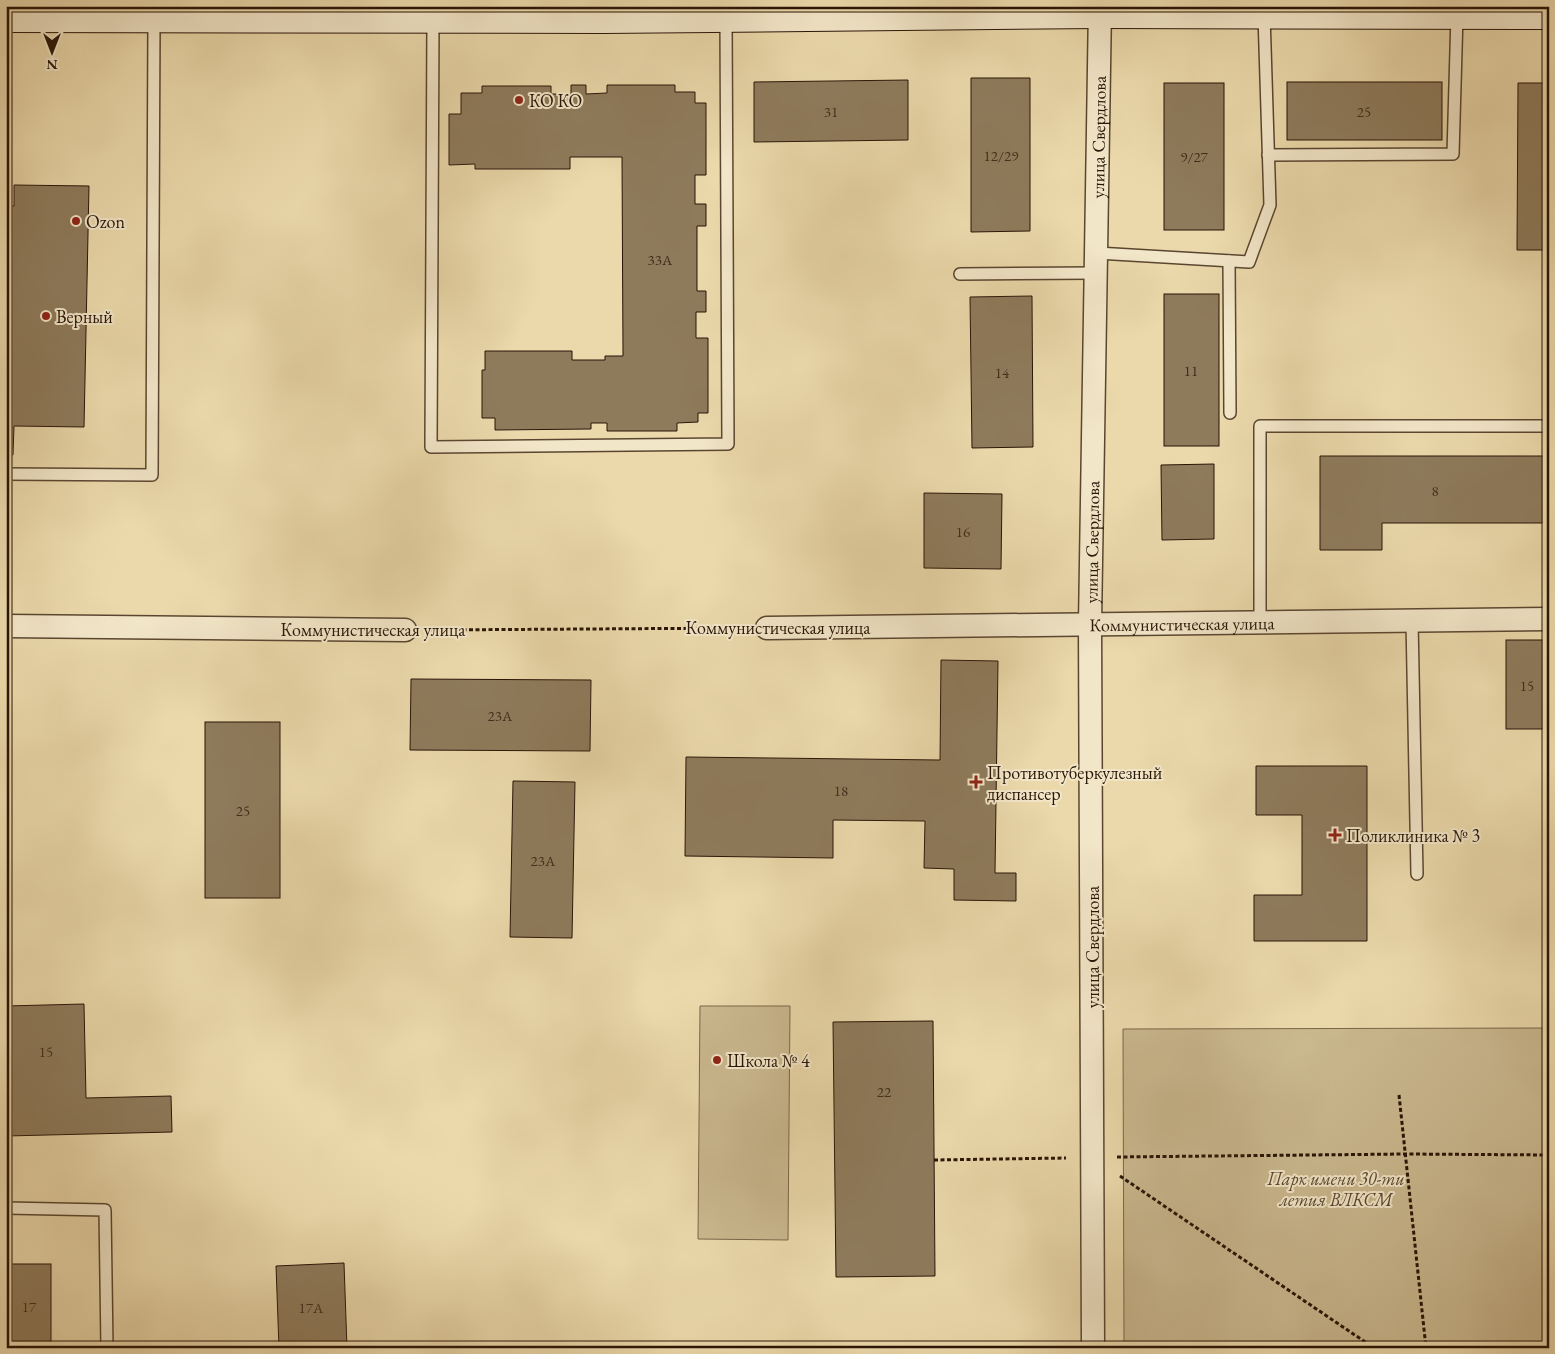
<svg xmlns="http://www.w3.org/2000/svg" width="1555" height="1354" font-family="'EB Garamond',serif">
	<rect width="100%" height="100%" fill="#ebd9ab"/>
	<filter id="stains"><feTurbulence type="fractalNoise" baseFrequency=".004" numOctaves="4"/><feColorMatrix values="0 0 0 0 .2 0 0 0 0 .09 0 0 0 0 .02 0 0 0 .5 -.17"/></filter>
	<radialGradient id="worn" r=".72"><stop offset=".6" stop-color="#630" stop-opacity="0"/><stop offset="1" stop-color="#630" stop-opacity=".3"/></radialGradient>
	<g fill="#cab88f" stroke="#7a664b">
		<path d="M700 1006H790L788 1240 698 1239Z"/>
		<path d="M1549 1028V1348H1124L1123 1029Z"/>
	</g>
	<g fill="#8e7b5c" stroke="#291507">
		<path d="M971 78H1030V231L971 232Z"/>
		<path d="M908 80V140L754 142V82Z"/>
		<rect x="1287" y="82" width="155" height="58"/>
		<rect x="1164" y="83" width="60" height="147"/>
		<path d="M1518 83H1549V250H1517Z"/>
		<path d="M571 85H586V94L607 93V85H675V92H695V103H706V175H695V204H706V226H697V291H706V312H696V338H708V413H698V422L677 423V431H607V423H591V429L495 430V418H482V370H485V351H572V360H605V356H623L622 157H570V169H475V164L449 165V114H461V93H482V86H551V94H571Z"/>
		<path d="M14 185 89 186 84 427 14 426 13 455H6V206H14Z"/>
		<rect x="1164" y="294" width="55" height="152"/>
		<path d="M1032 296 1033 447 972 448 970 297Z"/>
		<path d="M1320 456H1549V523H1382V550H1320Z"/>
		<path d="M1214 464V539L1162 540 1161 465Z"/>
		<path d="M924 493 1002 494 1001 569 924 568Z"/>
		<rect x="1506" y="640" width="43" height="89"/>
		<path d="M941 660 998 661 995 873H1016V901L954 900V869L924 868 925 821 833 820V858L685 856 686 757 940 760Z"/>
		<path d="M411 679 591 680 590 751 410 750Z"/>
		<rect x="205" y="722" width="75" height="176"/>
		<path d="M1256 766H1367V941H1254V895H1302V815H1256Z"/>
		<path d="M513 781 575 782 572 938 510 937Z"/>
		<path d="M6 857 7 932H6Z"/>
		<path d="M84 1004 86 1098 171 1096 172 1132 6 1136V1006Z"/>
		<path d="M933 1021 935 1276 836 1277 833 1022Z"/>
		<path d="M344 1263 347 1348H279L276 1266Z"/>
		<rect x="6" y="1264" width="45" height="84"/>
	</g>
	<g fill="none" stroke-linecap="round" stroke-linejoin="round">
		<defs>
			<g id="lane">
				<path d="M433 19 431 447 728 444 726 18"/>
				<path d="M1268 155 1453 154 1457 15"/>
				<path d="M1097 253 1249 262 1270 205 1264 15"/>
				<path d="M1229 261 1230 413"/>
				<path d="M960 274 1096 273"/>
				<path d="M6 474 152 475 154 18"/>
				<path d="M1412 621 1417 874"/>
				<path d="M1260 622V426H1549"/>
				<path d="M6 1208 105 1210 107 1348"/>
			</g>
			<g id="street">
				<path d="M6 626 405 630"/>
				<path id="s1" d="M767 628 1549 619"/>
				<path id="s2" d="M1093 1348 1090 624 1100 6"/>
			</g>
			<path id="secondary" d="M6 18 604 19 1100 14 1549 15"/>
		</defs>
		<use href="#lane" stroke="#5a4630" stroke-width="14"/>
		<use href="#street" stroke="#5a4630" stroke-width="25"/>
		<use href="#secondary" stroke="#291507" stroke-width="30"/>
		<g stroke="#291507" stroke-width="3" stroke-dasharray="4 2.5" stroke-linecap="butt">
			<path d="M430 630 742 628"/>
			<path d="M1399 1095 1426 1348"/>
			<path d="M1117 1157 1405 1154 1549 1155"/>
			<path d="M934 1160 1066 1158"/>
			<path d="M1120 1176 1374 1348"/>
		</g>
		<use href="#lane" stroke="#f2e6c8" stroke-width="11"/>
		<use href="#street" stroke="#f2e6c8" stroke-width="22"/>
		<use href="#secondary" stroke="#f2e6c8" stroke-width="28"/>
	</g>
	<g fill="#8f2418" stroke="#f2e6c8" stroke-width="2">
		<circle cx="519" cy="100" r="5"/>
		<circle cx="76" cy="221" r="5"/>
		<circle cx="46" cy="316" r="5"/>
		<path d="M973.5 774.5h5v5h5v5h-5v5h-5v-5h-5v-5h5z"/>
		<path d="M1332.5 827.5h5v5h5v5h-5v5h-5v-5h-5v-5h5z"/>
		<circle cx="717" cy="1060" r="5"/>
	</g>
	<g text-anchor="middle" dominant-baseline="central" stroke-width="4" stroke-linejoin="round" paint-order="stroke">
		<g font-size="15" fill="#422e1c">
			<text x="831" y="111">31</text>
			<text x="1364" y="111">25</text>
			<text x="1001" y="155">12/29</text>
			<text x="1194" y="156">9/27</text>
			<text x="660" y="259">33А</text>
			<text x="1191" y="370">11</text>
			<text x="1002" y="372">14</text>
			<text x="1435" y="490">8</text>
			<text x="963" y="531">16</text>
			<text x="1527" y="685">15</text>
			<text x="500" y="715">23А</text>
			<text x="841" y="790">18</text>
			<text x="243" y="810">25</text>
			<text x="543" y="860">23А</text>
			<text x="46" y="1051">15</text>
			<text x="884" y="1091">22</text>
			<text x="29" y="1306">17</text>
			<text x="311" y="1307">17А</text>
		</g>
		<g font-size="18" fill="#291507" stroke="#f2e6c8" text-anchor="start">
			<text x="529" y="100">КО КО</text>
			<text x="86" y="221">Ozon</text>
			<text x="56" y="316">Верный</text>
			<text x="987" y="772">Противотуберкулезный<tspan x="987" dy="21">диспансер</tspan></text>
			<text x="1346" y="835">Поликлиника № 3</text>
			<text x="727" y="1060">Школа № 4</text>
		</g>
		<g font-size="18" fill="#291507" stroke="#f2e6c8">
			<text stroke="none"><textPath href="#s2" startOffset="1211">улица Свердлова</textPath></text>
			<text stroke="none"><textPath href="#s2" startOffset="806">улица Свердлова</textPath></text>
			<text stroke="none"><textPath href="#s1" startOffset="415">Коммунистическая улица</textPath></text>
			<text x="778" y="627">Коммунистическая улица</text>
			<text x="373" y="629">Коммунистическая улица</text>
			<text transform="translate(1092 947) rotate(-90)">улица Свердлова</text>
		</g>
		<g font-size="18" font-style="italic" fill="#594630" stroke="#f2e6c8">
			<text x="1336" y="1178">Парк имени 30-ти<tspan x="1336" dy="21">летия ВЛКСМ</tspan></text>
		</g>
	</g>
	<rect width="1555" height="1354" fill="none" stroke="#ebd9ab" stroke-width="25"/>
	<rect x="8" y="8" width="1540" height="1339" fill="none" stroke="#291507" stroke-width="2.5"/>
	<rect x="12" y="12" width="1530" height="1329" fill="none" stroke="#291507"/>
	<g transform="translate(52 52) rotate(180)" stroke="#f2e6c8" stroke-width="4" paint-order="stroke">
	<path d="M0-4L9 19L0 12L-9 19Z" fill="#291507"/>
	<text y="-8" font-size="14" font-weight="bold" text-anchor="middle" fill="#291507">N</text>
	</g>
	<rect width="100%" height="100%" filter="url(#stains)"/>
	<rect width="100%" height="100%" fill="url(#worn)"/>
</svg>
